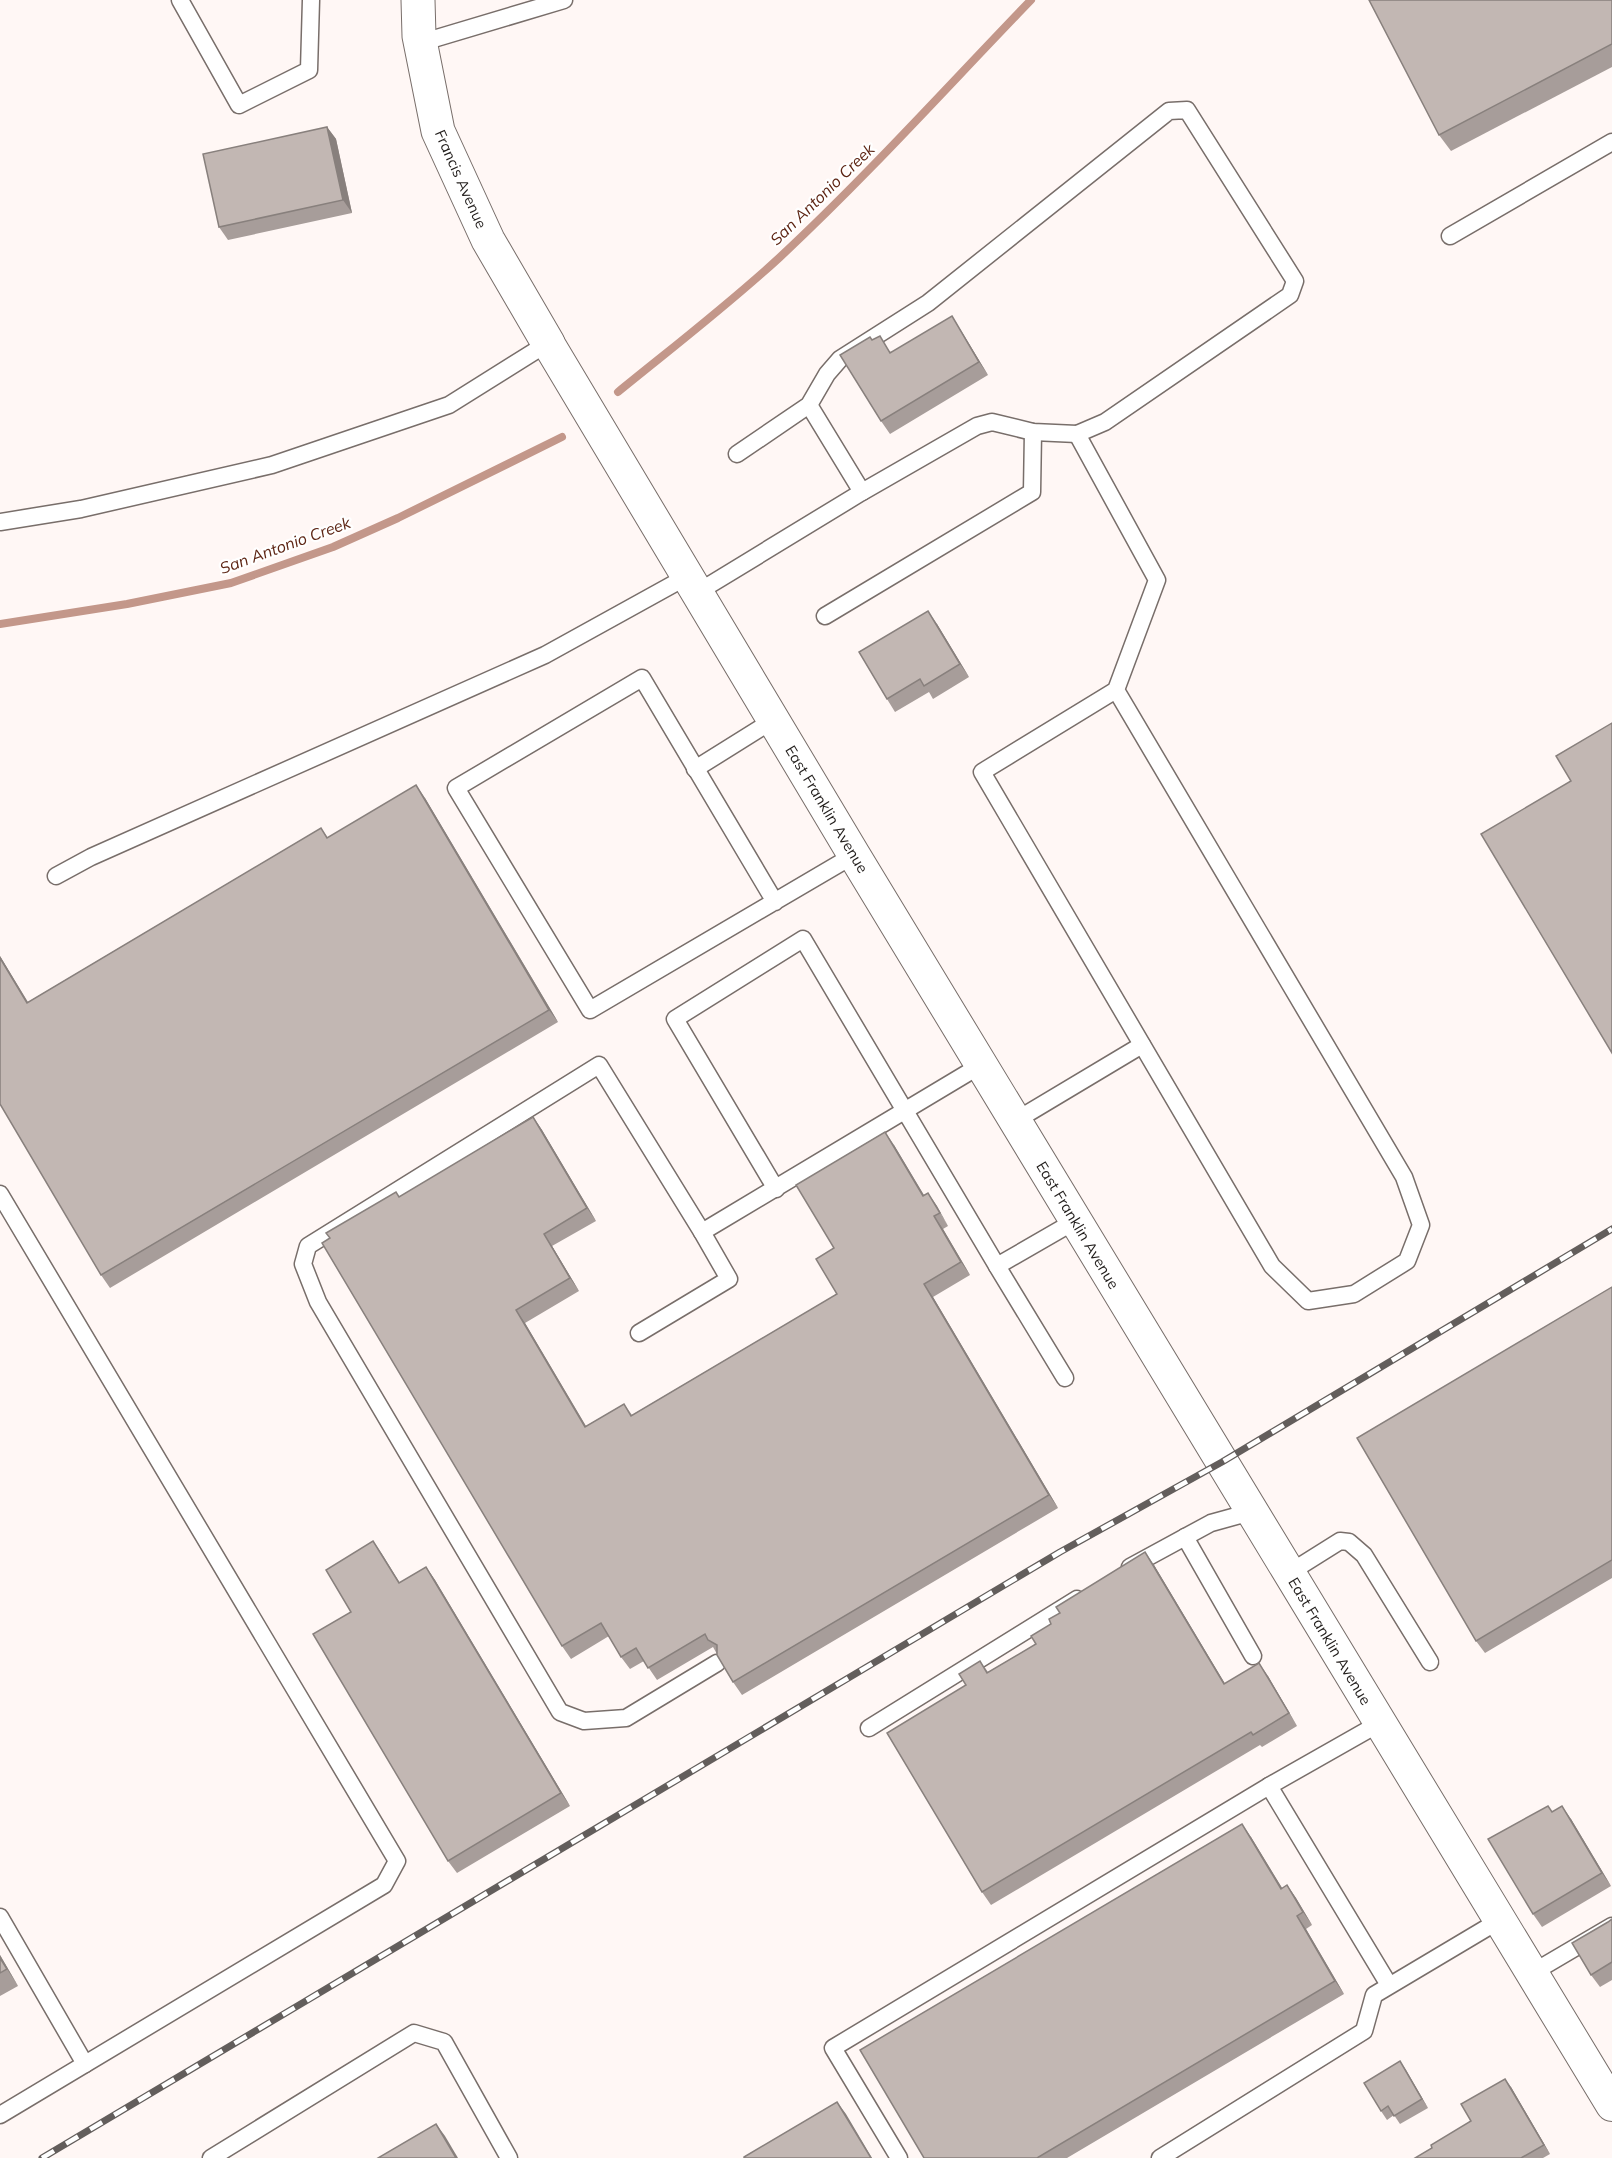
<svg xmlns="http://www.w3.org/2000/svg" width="1612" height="2158" font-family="Mulish,sans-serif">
	<rect width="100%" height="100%" fill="#fff7f5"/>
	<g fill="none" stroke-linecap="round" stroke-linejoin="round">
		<g stroke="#c3978a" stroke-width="8">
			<path d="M618 392C672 348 728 305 779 258 867 176 947 87 1031 0"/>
			<path d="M0 624 127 604 231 583 333 547 398 518 562 437"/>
		</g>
		<defs>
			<g id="service">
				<path d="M180 0 239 105 309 70 311 0"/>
				<path d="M420 43 564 0"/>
				<path d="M1450 236 1612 142"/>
				<path d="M809 405 862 492"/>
				<path d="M1077 434 1157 580 1116 690 982 772 1272 1266 1308 1301 1354 1294 1407 1261 1421 1225 1404 1177 1116 690"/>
				<path d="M0 522 81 509 272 465 449 405 548 343"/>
				<path d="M698 592 862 492 977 426 992 422 1033 432 1077 434 1105 422 1290 295 1295 281 1187 110 1169 111 928 303 840 359 827 374 809 405 737 454"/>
				<path d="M825 616 1032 492 1033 432"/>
				<path d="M695 769 775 719"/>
				<path d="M56 876 91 857 545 655 688 576"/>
				<path d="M775 902 642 678 456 788 590 1010 854 855"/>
				<path d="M1015 1121 1142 1045"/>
				<path d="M776 1189 675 1019 803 939 997 1266 1075 1221"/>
				<path d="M0 1194 397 1861 384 1885 0 2115"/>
				<path d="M702 1232 599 1065 308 1246 303 1264 318 1302 560 1712 584 1721 626 1718 717 1663"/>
				<path d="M997 1266 1065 1378"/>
				<path d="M639 1333 729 1279 702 1232 981 1065"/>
				<path d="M1185 1537 1253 1656"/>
				<path d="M1130 1567 1211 1523 1251 1512"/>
				<path d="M1289 1573 1340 1541 1349 1542 1364 1555 1430 1662"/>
				<path d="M869 1728 1077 1599"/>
				<path d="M1269 1786 1389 1985"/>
				<path d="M0 1917 85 2064"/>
				<path d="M1532 1973 1612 1926"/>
				<path d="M211 2158 414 2033 444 2042 509 2158"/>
				<path d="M899 2158 833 2048 1269 1786 1380 1723"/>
				<path d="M1160 2158 1364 2031 1374 1995 1500 1920"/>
			</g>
			<path id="minor" d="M548 343 854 855 1612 2105"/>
			<path id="tertiary" d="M418 0 419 36 438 131 488 240 548 343"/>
		</defs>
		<use href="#service" stroke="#786e6a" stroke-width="19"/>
		<use href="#minor" stroke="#786e6a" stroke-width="34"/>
		<use href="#tertiary" stroke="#786e6a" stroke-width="35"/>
		<use href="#service" stroke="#fff" stroke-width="16"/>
		<use href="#minor" stroke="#fff" stroke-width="32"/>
		<use href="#tertiary" stroke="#fff" stroke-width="33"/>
		<defs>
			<path id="rail" d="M42 2158 1060 1552 1222 1462 1612 1229"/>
		</defs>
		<use href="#rail" stroke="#635e5c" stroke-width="7"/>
		<use href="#rail" stroke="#fff" stroke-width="4.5" stroke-dasharray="14" stroke-linecap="butt"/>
	</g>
	<g fill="#a79d9a">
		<path d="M1612 0V67L1451 151 1439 135Z"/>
		<path d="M327 127 336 139 352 213 228 240 219 227Z"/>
		<path d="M960 329 988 375 890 434 881 421 872 340 891 352Z"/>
		<path d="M937 624 969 677 933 699 929 692 895 712 887 699Z"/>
		<path d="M425 798 558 1022 110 1288 101 1275 0 956 28 1002 321 828 328 838Z"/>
		<path d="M533 1117 542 1130 596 1221 552 1246 579 1291 525 1323 586 1426 624 1404 632 1415 837 1294 834 1248 894 1145 924 1195 928 1193 948 1226 943 1229 970 1275 933 1297 1058 1508 742 1695 733 1682 713 1647 657 1680 644 1661 630 1669 621 1657 609 1636 571 1659 562 1646 330 1238Z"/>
		<path d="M1612 1287V1578L1485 1653 1476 1641Z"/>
		<path d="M373 1541 399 1583 426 1567 435 1580 570 1806 457 1873 448 1861 351 1612Z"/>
		<path d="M1154 1565 1225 1684 1268 1676 1297 1726 1262 1747 1260 1745 991 1905 982 1892 966 1685 980 1661 988 1672 1036 1644 1051 1624Z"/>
		<path d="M1552 1812 1571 1819 1611 1886 1542 1927 1533 1914Z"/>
		<path d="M1251 1837 1282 1888 1287 1885 1296 1898 1312 1925 1306 1929 1344 1994 1067 2158H924Z"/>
		<path d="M1612 1919V1980L1600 1987 1591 1975 1608 1922Z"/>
		<path d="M0 1955 18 1986 0 1996Z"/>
		<path d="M1400 2061 1428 2108 1400 2124 1394 2115 1387 2120 1381 2111Z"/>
		<path d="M1511 2087 1550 2154 1543 2158H1415L1432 2148 1471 2121Z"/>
	</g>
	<g fill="#88807d">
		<path d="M327 127 336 139 352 213 343 200Z"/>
		<path d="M952 316 960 329 988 375 979 362Z"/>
		<path d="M928 611 937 624 969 677 960 664Z"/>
		<path d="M416 785 425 798 558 1022 549 1010Z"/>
		<path d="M0 956 36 1016 27 1003 0 958Z"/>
		<path d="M533 1117 542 1130 596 1221 587 1208Z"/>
		<path d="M885 1132 894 1145 932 1209 923 1196Z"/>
		<path d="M928 1193 937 1206 948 1226 940 1213Z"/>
		<path d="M934 1216 943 1229 970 1275 961 1262Z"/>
		<path d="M544 1234 552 1246 579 1291 570 1278Z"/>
		<path d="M924 1284 933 1297 1058 1508 1049 1495Z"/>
		<path d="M516 1310 525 1323 594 1440 585 1427Z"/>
		<path d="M373 1541 382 1554 408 1596 399 1583Z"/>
		<path d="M1145 1552 1154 1565 1233 1697 1224 1684Z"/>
		<path d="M426 1567 435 1580 570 1806 561 1793Z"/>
		<path d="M1259 1663 1268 1676 1297 1726 1289 1713Z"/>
		<path d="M1562 1806 1571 1819 1611 1886 1602 1873Z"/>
		<path d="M1242 1824 1251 1837 1290 1901 1281 1889Z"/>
		<path d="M1287 1885 1296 1898 1312 1925 1303 1912Z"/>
		<path d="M1297 1916 1306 1929 1344 1994 1335 1981Z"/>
		<path d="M0 1955 18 1986 0 1958Z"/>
		<path d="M1400 2061 1406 2070 1428 2108 1422 2099Z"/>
		<path d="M1505 2079 1511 2087 1550 2154 1544 2145Z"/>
		<path d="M837 2102 846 2114 872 2158H871Z"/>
		<path d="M436 2124 445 2136 458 2158H456Z"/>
	</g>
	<g fill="#c2b7b3" stroke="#88807d" stroke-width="1.5">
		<path d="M1369 0H1612V44L1439 135Z"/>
		<path d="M327 127 343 200 219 227 203 154Z"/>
		<path d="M952 316 979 362 881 421 840 355 870 337 872 340 880 336 890 353Z"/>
		<path d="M928 611 960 664 924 686 920 679 887 699 859 652Z"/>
		<path d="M1612 723V1053L1481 834 1571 781 1556 756Z"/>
		<path d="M416 785 549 1010 101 1275 0 1104V958L27 1003 321 828 327 838Z"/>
		<path d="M533 1117 587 1208 544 1234 570 1278 516 1310 585 1427 624 1404 631 1416 837 1294 816 1259 834 1248 796 1185 885 1132 923 1196 928 1193 940 1213 934 1216 961 1262 924 1284 1049 1495 733 1682 717 1655V1645L708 1640 705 1634 648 1668 636 1648 621 1657 601 1623 562 1646 322 1243 330 1238 326 1233 396 1192 399 1197Z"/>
		<path d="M1612 1287V1560L1476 1641 1357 1438Z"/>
		<path d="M373 1541 399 1583 426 1567 561 1793 448 1861 313 1634 351 1612 326 1570Z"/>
		<path d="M1145 1552 1224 1684 1259 1663 1289 1713 1253 1735 1251 1732 982 1892 887 1733 966 1685 959 1674 980 1661 987 1673 1036 1644 1031 1636 1051 1624 1049 1619 1060 1613 1056 1607Z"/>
		<path d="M1548 1806 1552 1812 1562 1806 1602 1873 1533 1914 1488 1839Z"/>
		<path d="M1242 1824 1281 1889 1287 1885 1303 1912 1297 1916 1335 1981 1037 2158H924L860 2050Z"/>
		<path d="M1612 1919V1962L1591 1975 1572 1943 1608 1922Z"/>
		<path d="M0 1958 7 1969 0 1973Z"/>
		<path d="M1400 2061 1422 2099 1394 2116 1388 2106 1381 2111 1364 2083Z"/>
		<path d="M1505 2079 1544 2145 1521 2158H1415L1432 2148 1431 2145 1471 2121 1461 2104Z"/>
		<path d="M837 2102 871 2158H744V2157Z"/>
		<path d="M436 2124 456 2158H378Z"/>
	</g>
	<g text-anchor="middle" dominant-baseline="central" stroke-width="4.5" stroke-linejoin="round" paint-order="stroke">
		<g font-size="15" fill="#211d1b" stroke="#fff">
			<text transform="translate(461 179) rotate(66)">Francis Avenue</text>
			<text transform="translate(827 809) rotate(59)">East Franklin Avenue</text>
			<text transform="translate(1078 1225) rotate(59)">East Franklin Avenue</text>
			<text transform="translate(1330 1641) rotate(59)">East Franklin Avenue</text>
		</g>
		<g font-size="16" font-style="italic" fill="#5d2514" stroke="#fff">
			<text transform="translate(822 194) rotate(-44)">San Antonio Creek</text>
			<text transform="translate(285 545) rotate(-20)">San Antonio Creek</text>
		</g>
	</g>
</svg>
